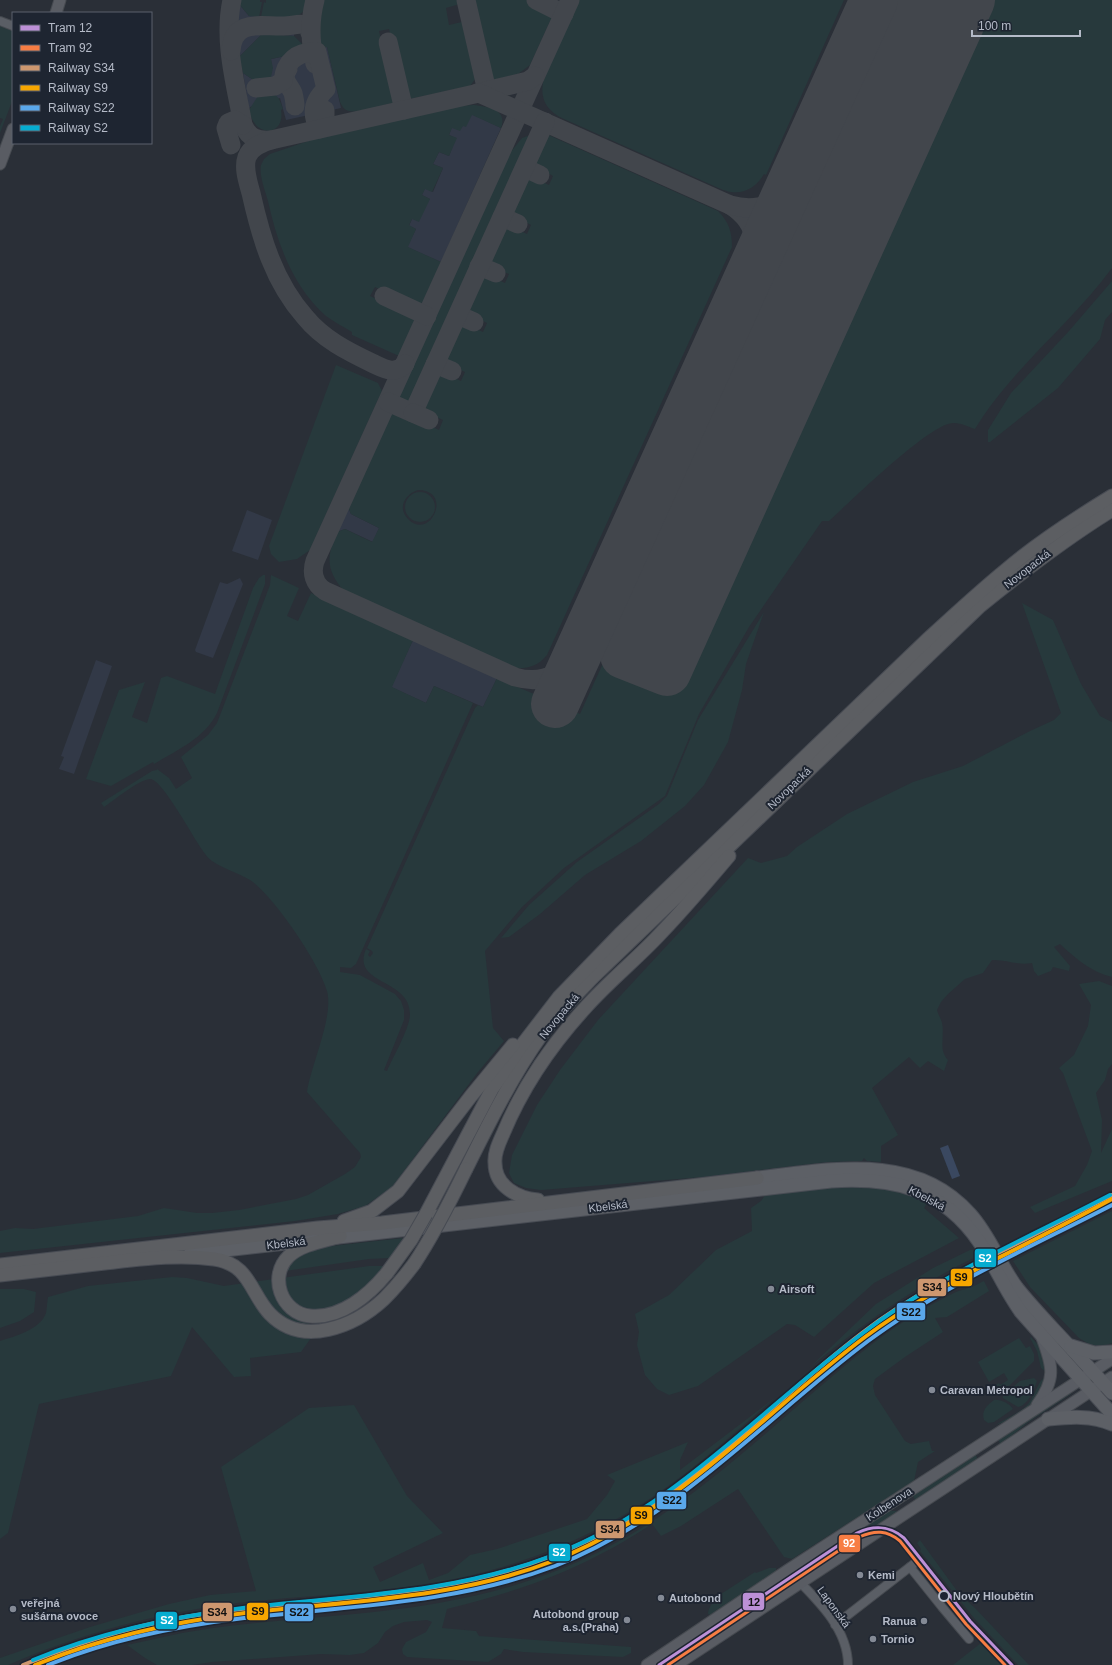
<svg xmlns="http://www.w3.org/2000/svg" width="1112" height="1665" font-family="Helvetica,sans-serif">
	<rect width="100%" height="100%" fill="#2a2f37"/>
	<g fill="#323947">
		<path d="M239 4 249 16 295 18 294 36 262 34 239 57 237 25Z"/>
		<path d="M327 47 341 108 286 120 280 98 250 107 249 110 243 73 255 81 272 72 271 59Z"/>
		<path d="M472 114 501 128 441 262 407 247 416 229 409 226 412 219 430 199 422 195 425 188 433 192 443 168 433 164 439 152 449 156 456 138 449 135 452 127 463 126Z"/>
		<path d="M348 507 351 514 379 528 373 542 345 529 337 532Z"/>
		<path d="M247 510 272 520 258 560 232 551Z"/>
		<path d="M240 578 243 584 213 658 196 652 195 650 220 582 227 584Z"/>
		<path d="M413 640 497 678 483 707 434 686 426 703 391 687Z"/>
		<path d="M96 660 112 666 74 774 59 769 64 757 61 756Z"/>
	</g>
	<g fill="#27393c" fill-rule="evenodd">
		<path d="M240 0H260V2H262L259 17 249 16 239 4Z"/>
		<path d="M266 0H307L304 11 295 18 261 17 264 2 266 3Z"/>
		<path d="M323 0H463V3L446 8 449 25 466 21 478 75 470 86 405 100 389 29 379 31 382 44 385 43 397 97 393 103C383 105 358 114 349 111 344 110 342 106 340 102L327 47 320 48C316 33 319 14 323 0Z"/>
		<path d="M469 0H530L554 13 530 65 518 74 495 80 485 73Z"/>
		<path d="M578 0H844L766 175 764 174C757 186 746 194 731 192 728 192 725 190 723 190L564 119C528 102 545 73 557 45 564 30 571 15 578 0Z"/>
		<path d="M903 0H1112V268C1070 325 1012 368 975 429 969 427 961 423 954 423 932 421 849 503 829 521H822L749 627 699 714 665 796 564 868 522 907 485 951 493 1028 504 1041 478 1072 392 1187 365 1206 338 1214 295 1221 0 1253V1231L15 1228 33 1229 138 1216 164 1208 197 1213H212L239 1210 296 1199 308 1195 345 1174 355 1167 361 1157 360 1153 307 1092C311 1065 334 1016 327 991 320 964 273 895 250 880 238 873 222 868 212 861 206 857 201 848 197 842 190 831 162 781 151 779 141 778 113 801 104 807L101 803 152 771 157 770V769L169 778 176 789 192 778 181 757 208 735 217 723 270 585 271 575 299 588 287 616 298 621 311 593 413 640 392 687 426 703 434 686 473 703 356 964 351 968 340 967V972L360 975 395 994 401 1001 404 1010V1020L384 1070 387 1071C393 1057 410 1028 410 1014 410 978 351 985 366 949L370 951 368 955 370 957 373 953 372 951 367 948 475 708 478 705 483 707 497 678 580 714Z"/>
		<path d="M0 26 13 31V99L0 133V126L3 119 0 118Z"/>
		<path d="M262 34 294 36 303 45 304 52 271 59 273 68 271 77 255 81 243 73 239 57Z"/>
		<path d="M269 93C279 94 280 101 283 109L281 110C286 135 255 140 249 110L258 96Z"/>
		<path d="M474 105C488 107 508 109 501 128L472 115 466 127 463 126 460 131 452 128 449 135 457 138 449 156 439 152 433 164 443 168 432 192 425 189 422 195 430 199 419 222 412 219 409 225 416 229 408 247 441 262 420 309 385 293 386 292 375 287 370 296 381 301 383 299 417 315 399 356 352 335V332C344 327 334 322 326 316 293 287 277 243 268 201 265 190 259 176 261 165L264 159 270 154 314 139 457 106Z"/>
		<path d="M536 133 414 403H412L411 406 406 405 405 406 396 403 509 154 522 138Z"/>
		<path d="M544 133 718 211C729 222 732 232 732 247L547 655C538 666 528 669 514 668L345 592C326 571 326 557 337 532L345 529 372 542 379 528 351 514 348 507 394 408 428 423V425L439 430 443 420 432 415 431 417 417 412 422 404 420 403 437 368 451 374 450 376 461 381 465 372 454 367 453 369 443 364V362L440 360 459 319 473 325 472 327 483 332 487 323 477 318 475 320 461 313 481 269 495 276 494 278 505 283 509 274 483 264 503 220 517 227 516 229 527 234 531 225 520 219 519 222 506 215 525 171 539 177 538 180 549 185 553 176 543 170 541 173 528 166ZM418 490C454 490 430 542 408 519 397 508 405 494 418 490Z"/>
		<path d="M1112 281V312L1105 320 1100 339 1058 388 990 442H988V430L1011 393 1069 331Z"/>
		<path d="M336 365 378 383 382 391 310 550 297 559 279 562 271 554 269 546Z"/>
		<circle cx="420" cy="507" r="15"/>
		<path d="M263 575H265V584L217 713C205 738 177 750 154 764L153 762 111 786 86 779 119 690 145 682 132 717 147 723 161 678 167 676 215 694 253 588 259 578Z"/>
		<path d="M1022 603 1053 620 1081 684 1100 716 1112 722V977C1091 972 1075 958 1060 944L1054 947 1070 966 1069 971 1053 967 1051 971 1038 976 1034 971 1032 963C1018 966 1006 959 992 960L983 973 965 979 948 994 941 1002 937 1010C938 1014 941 1019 942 1023 945 1035 938 1050 948 1060L944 1071 928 1061 920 1068 909 1057 872 1088 898 1135 881 1146V1162L867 1161 864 1158 862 1161 827 1162 703 1177 541 1190 526 1188 514 1183 509 1173 512 1155 537 1105 560 1070 598 1020 748 858 761 863 787 856 797 847 847 814 913 782 963 766 1030 731 1054 720 1061 713Z"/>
		<path d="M764 612 746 664 742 690 728 742 704 785 685 806 641 841 585 875 540 914 509 937 501 938 529 905 577 862 659 804 667 796 698 720Z"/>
		<path d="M1099 981 1112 986V1064L1108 1069 1105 1080 1096 1093 1102 1120 1101 1153 1112 1129V1181L1035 1213 1030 1207 1075 1186 1087 1165 1092 1151 1063 1073 1059 1068 1074 1055 1088 1026 1091 1005 1079 984Z"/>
		<path d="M849 1186C878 1187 900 1190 927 1203L924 1208 959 1238 874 1283 814 1337 795 1325 787 1324 698 1386 669 1395 657 1389 645 1375 637 1345 639 1332 635 1314 669 1295 716 1250 752 1231 751 1208 761 1201 766 1194Z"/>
		<path d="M1112 1211V1343C1099 1348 1091 1346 1079 1338L1030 1287 1013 1261Z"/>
		<path d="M403 1238 390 1258 369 1259 285 1271C292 1259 302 1253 314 1248Z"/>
		<path d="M970 1250H974L978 1256C916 1285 861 1325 809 1368L876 1304 933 1268Z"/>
		<path d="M369 1266H384C363 1292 343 1312 307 1310L311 1338 301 1352 250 1358 251 1376 234 1377 192 1327 171 1376 39 1404 8 1533 0 1539V1341C15 1336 40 1330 46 1313 47 1308 47 1302 48 1297L88 1286 172 1277 187 1278 224 1286Z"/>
		<path d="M984 1281 989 1291 947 1317 935 1318 943 1332 905 1357 875 1379 873 1386 875 1395 905 1441 911 1444 929 1441 932 1451H935L918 1462 914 1481 792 1559 784 1557 738 1489 681 1526 661 1536 652 1524C635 1535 617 1546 599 1555 552 1580 499 1596 447 1609L442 1628 476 1631 479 1636 631 1647V1653L623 1657 523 1652 504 1649 501 1654 488 1662 407 1657 403 1654 402 1649 406 1642 426 1632 432 1622 427 1620 404 1622 393 1626 385 1632 378 1643 364 1653 350 1655 321 1654 212 1662 192 1665H157L145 1658 127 1645 182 1633 213 1628C288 1618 364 1616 439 1603 497 1593 556 1575 608 1547 707 1496 783 1413 871 1345 897 1325 926 1306 956 1292 960 1290 964 1290 968 1288 974 1287 979 1283 984 1281Z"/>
		<path d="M0 1289H24L36 1292 34 1312 20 1321 0 1328Z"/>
		<path d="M1031 1337 1041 1348 1047 1373 1041 1368 1037 1351 1030 1338Z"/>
		<path d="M1019 1338 1026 1348 1030 1346 1034 1354V1361L1005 1390C1000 1392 994 1391 993 1386L999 1383 1000 1385 1008 1380 1004 1373 989 1382 978 1362Z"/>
		<path d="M1034 1378 1037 1381C1034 1390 1028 1405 1018 1407L1003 1398V1395L1020 1381Z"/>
		<path d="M1044 1378H1048L1033 1403 1007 1421 996 1425C1005 1418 1019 1414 1028 1404 1034 1398 1038 1381 1044 1378Z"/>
		<path d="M1070 1391 1071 1394 1027 1423 1001 1445 998 1439Z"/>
		<path d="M777 1396C740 1428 704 1461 664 1489 615 1524 559 1550 502 1567 417 1593 326 1593 237 1603 158 1613 81 1633 8 1665H0V1658L90 1627 169 1604 210 1595 256 1591 221 1467 309 1408 354 1405 407 1496 443 1533 373 1567 380 1582 423 1563 429 1580 448 1573 470 1555 497 1549 587 1519 607 1495 615 1481 607 1475 688 1442 680 1460V1470Z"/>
		<path d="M994 1400C1000 1399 1010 1404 1013 1409L994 1422 988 1423 984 1420C981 1411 987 1405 994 1400Z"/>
		<path d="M975 1454 979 1461 917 1502 912 1495Z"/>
		<path d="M887 1511H896L898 1514 882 1524 864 1527Z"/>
		<path d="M920 1540 960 1595 975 1608 1029 1665H1018L974 1618 920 1551 921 1549 917 1543Z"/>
		<path d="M769 1568H776V1572L710 1615 708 1614C708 1606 715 1600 721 1596V1594L755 1572 756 1573Z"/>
		<path d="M981 1643 1003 1665H953Z"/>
	</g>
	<path fill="#3a4860" d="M948 1145 960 1176 952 1179 940 1148Z"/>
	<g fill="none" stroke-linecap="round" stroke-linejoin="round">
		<g stroke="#42464c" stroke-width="19">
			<path d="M232 0C223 41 236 85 243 125 249 138 257 141 271 140"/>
			<path d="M466 0 487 91"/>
			<path d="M536 0 564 14"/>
			<path d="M570 0 315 561C311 573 314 584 325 591L515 677C539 684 559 677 575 657L604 593"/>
			<path d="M388 42 404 110"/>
			<path d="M231 51C233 18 262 27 284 26 293 26 300 22 308 26L310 33"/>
			<path d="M315 64C310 42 309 22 315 0"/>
			<path d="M288 69C281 80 289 84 293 93 294 97 295 102 295 106"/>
			<path d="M256 88 275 86 283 81C285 61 297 51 317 52L326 89C313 101 311 114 319 129L325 123V110"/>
			<path d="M477 93 528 81 535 76"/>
			<path d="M231 145 226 128 228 123 235 120 243 125"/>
			<path d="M525 168 540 175"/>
			<path d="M502 217 518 224"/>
			<path d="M479 266 496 273"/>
			<path d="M384 296 427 316"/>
			<path d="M458 315 474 322"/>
			<path d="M724 326C730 313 736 300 742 287 756 255 765 227 730 205"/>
			<path d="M405 364C395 376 383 368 372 363 347 351 323 339 305 317 274 282 261 238 251 193 248 182 243 168 247 157 251 147 261 143 271 140L479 93 730 205C771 216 785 194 799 160 805 147 811 134 817 120"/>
			<path d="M435 364 452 371"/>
			<path d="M388 402 413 413 545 122"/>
			<path d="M413 413 429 420"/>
		</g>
		<g stroke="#42464c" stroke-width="48">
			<path d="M921 0 624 655 667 672 971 0"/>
			<path d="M555 704 874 0"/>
		</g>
		<defs>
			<g id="minor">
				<path d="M0 21 13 26"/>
				<path d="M910 1567 942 1607 969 1639"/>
				<path d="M788 1570C813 1596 848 1626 848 1665"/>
				<path d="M835 1625 915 1563"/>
			</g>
			<g id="secondary">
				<path d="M56 13 60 0"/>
				<path d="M0 164 13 129"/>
				<path d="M1037 1405C1056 1379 1053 1367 1042 1338"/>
				<path d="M647 1665 788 1570 1112 1359"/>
				<path d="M676 1665 1112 1377"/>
			</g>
			<g id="primary">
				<path d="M757 1178C829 1170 915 1151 970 1214 990 1236 999 1264 1017 1288 1029 1303 1042 1317 1055 1331 1074 1351 1093 1372 1112 1393"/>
				<path d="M190 1254 831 1181C893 1177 943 1188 980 1243 995 1265 1005 1290 1021 1312L1112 1414"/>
				<path d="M1071 1346 1094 1353 1112 1352"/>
				<path d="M1048 1419C1070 1417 1091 1415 1112 1424"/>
			</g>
			<g id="trunk">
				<path d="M466 1169C489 1123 512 1076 542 1034 557 1014 575 996 593 977L979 607C1022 572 1065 539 1112 510"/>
				<path d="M538 1200C517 1198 495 1186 495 1163 494 1153 499 1143 503 1134 522 1088 552 1044 586 1007 609 981 637 959 661 933 685 908 707 882 729 856"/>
				<path d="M426 1214 492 1089 522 1045 559 997 620 934 928 639C954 615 980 591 1007 569 1040 541 1076 518 1112 496"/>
				<path d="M344 1221 372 1211 398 1191 471 1096 513 1045"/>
				<path d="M340 1236C324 1241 302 1244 289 1256 268 1276 281 1313 310 1316 341 1319 369 1295 387 1273"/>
				<path d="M0 1265 318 1228 382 1223 757 1178"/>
				<path d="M0 1275C35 1271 70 1267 105 1263 142 1259 178 1254 214 1259 250 1264 250 1293 270 1314 303 1348 355 1326 384 1299 395 1288 405 1276 414 1264"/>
			</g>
		</defs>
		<use href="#minor" stroke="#464a50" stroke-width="10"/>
		<use href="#secondary" stroke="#464a50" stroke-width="13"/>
		<use href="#primary" stroke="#484c54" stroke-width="15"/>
		<use href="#trunk" stroke="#474b53" stroke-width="15"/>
		<use href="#minor" stroke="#5a5e65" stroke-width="8"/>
		<use href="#secondary" stroke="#595c63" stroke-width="11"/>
		<use href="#primary" stroke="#5d6066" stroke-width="13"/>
		<use href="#trunk" stroke="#5c5e62" stroke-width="13"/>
		<defs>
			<g id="trunk-bridge">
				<path d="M414 1264C434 1234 450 1202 466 1169"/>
				<path d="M387 1273 411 1240 426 1214"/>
			</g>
		</defs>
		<use href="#trunk-bridge" stroke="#474b53" stroke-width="15" stroke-linecap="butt"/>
		<use href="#trunk-bridge" stroke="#5c5e62" stroke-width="13"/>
		<defs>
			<path id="rail-1" d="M23 1665C84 1640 145 1622 210 1613 325 1596 442 1599 552 1556 593 1540 633 1519 669 1493 737 1444 795 1384 862 1333 910 1296 965 1269 1020 1242 1051 1226 1081 1211 1112 1195"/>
			<path id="rail-2" d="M35 1665C103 1637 172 1622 245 1613 348 1601 455 1599 553 1561 677 1513 761 1415 865 1337 905 1307 950 1283 994 1260 1034 1240 1073 1220 1112 1199"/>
			<path id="rail-3" d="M48 1665C111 1639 177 1626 244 1618 349 1606 455 1604 555 1566 679 1517 764 1419 868 1341 940 1287 1031 1247 1112 1205"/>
			<path id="rail-4" d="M33 1660C101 1632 170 1617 243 1608 346 1596 452 1594 551 1556 675 1509 759 1410 863 1333 936 1277 1028 1238 1110 1195"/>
		</defs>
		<use href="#rail-1" stroke="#1e2531" stroke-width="7"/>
		<use href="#rail-2" stroke="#1e2531" stroke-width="7"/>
		<use href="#rail-3" stroke="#1e2531" stroke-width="7"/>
		<use href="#rail-4" stroke="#1e2531" stroke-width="7"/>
		<use href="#rail-1" stroke="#cd976f" stroke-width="4"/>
		<use href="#rail-2" stroke="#f7a600" stroke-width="4"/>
		<use href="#rail-3" stroke="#5aa8eb" stroke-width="4"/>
		<use href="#rail-4" stroke="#06acd0" stroke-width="4"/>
		<defs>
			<path id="tram-1" d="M659 1665 857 1533C874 1525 889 1525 904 1538L970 1621 1012 1665"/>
			<path id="tram-2" d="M668 1665 859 1537C875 1530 887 1530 900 1541L966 1624 1005 1665"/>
		</defs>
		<use href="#tram-1" stroke="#1e2531" stroke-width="6"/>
		<use href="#tram-2" stroke="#1e2531" stroke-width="6"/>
		<use href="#tram-1" stroke="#bc90d7" stroke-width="3"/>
		<use href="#tram-2" stroke="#f77d43" stroke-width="3"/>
	</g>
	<g fill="#848a95" stroke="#1e2531" stroke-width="1.5">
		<circle cx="771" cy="1289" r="4"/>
		<circle cx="932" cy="1390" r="4"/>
		<circle cx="860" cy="1575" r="4"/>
		<circle cx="661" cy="1598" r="4"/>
		<circle cx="13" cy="1609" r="4"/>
		<circle cx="627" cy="1620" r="4"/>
		<circle cx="924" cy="1621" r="4"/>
		<circle cx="873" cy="1639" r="4"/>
	</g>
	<circle fill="#1e2531" stroke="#b5bbc8" stroke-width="2" cx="944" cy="1596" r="5"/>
	<g text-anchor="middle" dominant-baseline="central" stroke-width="4" stroke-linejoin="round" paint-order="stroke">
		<g font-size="11" fill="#b5bbc8" stroke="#1e2531">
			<text transform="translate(1027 569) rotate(-38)">Novopacká</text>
			<text transform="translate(789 788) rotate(-44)">Novopacká</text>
			<text transform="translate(559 1016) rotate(-50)">Novopacká</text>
			<text transform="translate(927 1198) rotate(28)">Kbelská</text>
			<text transform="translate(608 1206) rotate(-7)">Kbelská</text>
			<text transform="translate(286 1243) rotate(-7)">Kbelská</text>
			<text transform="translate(889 1504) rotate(-33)">Kolbenova</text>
			<text transform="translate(834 1607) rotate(54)">Laponská</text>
		</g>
		<g font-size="11" font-weight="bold" fill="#b5bbc8" stroke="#1e2531" text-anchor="start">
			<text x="779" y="1289">Airsoft</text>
			<text x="940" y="1390">Caravan Metropol</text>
			<text x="868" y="1575">Kemi</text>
			<text x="669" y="1598">Autobond</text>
			<text x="21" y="1603">veřejná<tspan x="21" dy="13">sušárna ovoce</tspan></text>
			<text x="619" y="1614" text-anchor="end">Autobond group<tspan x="619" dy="13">a.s.(Praha)</tspan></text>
			<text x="916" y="1621" text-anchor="end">Ranua</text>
			<text x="881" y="1639">Tornio</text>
		</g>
		<g font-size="11" font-weight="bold" fill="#b5bbc8" stroke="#1e2531" text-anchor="start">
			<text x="953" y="1596">Nový Hloubětín</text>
		</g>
	</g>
	<g stroke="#1e2531" stroke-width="1.5">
		<rect x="974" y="1248" width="23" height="20" rx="4" fill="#06acd0"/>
		<rect x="950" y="1268" width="23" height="19" rx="4" fill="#f7a600"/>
		<rect x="917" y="1278" width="30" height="19" rx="4" fill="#cd976f"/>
		<rect x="896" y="1302" width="30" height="19" rx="4" fill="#5aa8eb"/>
		<rect x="656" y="1491" width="31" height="19" rx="4" fill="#5aa8eb"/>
		<rect x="630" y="1506" width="23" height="19" rx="4" fill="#f7a600"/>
		<rect x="595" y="1520" width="30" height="19" rx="4" fill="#cd976f"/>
		<rect x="838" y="1534" width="23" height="19" rx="4" fill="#f77d43"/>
		<rect x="548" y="1543" width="23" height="19" rx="4" fill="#06acd0"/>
		<rect x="742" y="1592" width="23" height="19" rx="4" fill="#bc90d7"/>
		<rect x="246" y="1602" width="23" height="19" rx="4" fill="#f7a600"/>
		<rect x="202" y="1602" width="31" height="20" rx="4" fill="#cd976f"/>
		<rect x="284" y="1603" width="30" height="19" rx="4" fill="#5aa8eb"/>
		<rect x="155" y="1611" width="23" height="19" rx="4" fill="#06acd0"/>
	</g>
	<g font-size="11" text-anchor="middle" font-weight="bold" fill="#fff">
		<text x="985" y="1262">S2</text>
		<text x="849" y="1547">92</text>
		<text x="559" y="1556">S2</text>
		<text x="167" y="1624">S2</text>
	</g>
	<g font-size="11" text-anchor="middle" font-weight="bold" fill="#111">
		<text x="961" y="1281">S9</text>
		<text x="932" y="1291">S34</text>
		<text x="911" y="1316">S22</text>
		<text x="672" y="1504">S22</text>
		<text x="641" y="1519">S9</text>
		<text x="610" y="1533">S34</text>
		<text x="754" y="1606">12</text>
		<text x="258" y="1615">S9</text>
		<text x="217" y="1616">S34</text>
		<text x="299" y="1616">S22</text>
	</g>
	<rect x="12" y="12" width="140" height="132" fill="#1e2531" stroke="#5a616d"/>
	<rect x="20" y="25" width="20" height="6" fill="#bc90d7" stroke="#5a616d"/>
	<text x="48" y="32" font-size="12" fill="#b5bbc8">Tram 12</text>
	<rect x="20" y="45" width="20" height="6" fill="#f77d43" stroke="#5a616d"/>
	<text x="48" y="52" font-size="12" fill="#b5bbc8">Tram 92</text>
	<rect x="20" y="65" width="20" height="6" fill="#cd976f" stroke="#5a616d"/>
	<text x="48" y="72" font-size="12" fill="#b5bbc8">Railway S34</text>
	<rect x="20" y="85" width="20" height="6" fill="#f7a600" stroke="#5a616d"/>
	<text x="48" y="92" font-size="12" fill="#b5bbc8">Railway S9</text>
	<rect x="20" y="105" width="20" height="6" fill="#5aa8eb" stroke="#5a616d"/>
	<text x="48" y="112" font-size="12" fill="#b5bbc8">Railway S22</text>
	<rect x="20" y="125" width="20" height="6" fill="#06acd0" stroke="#5a616d"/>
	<text x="48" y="132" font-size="12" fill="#b5bbc8">Railway S2</text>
	<path d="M972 30v6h108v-6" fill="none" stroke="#b5bbc8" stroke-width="2"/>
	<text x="978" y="30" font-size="12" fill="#b5bbc8" stroke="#1e2531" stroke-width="3" paint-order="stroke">100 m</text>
</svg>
